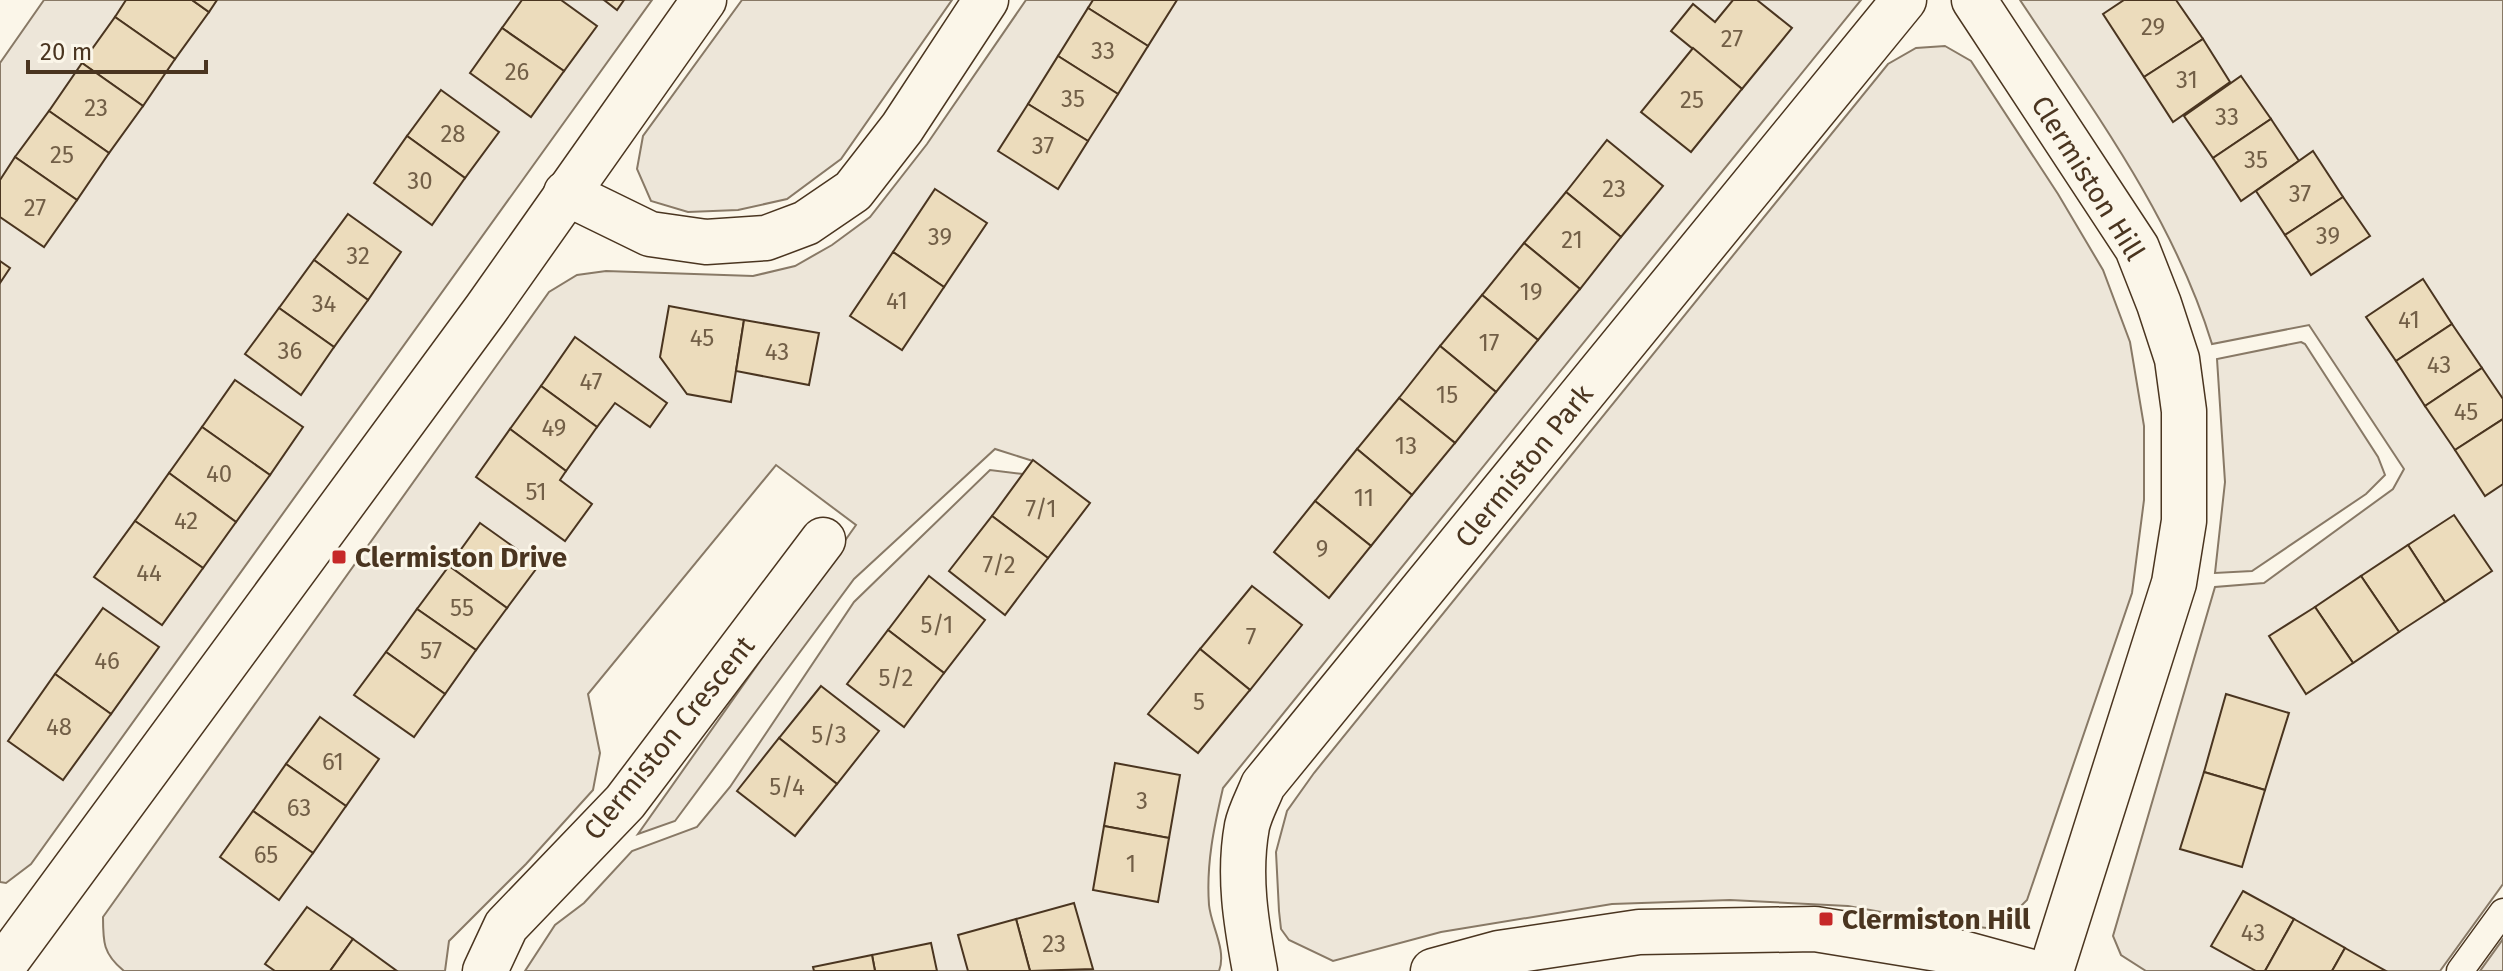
<svg xmlns="http://www.w3.org/2000/svg" width="2503" height="971" font-family="'Fira Sans',sans-serif">
	<rect width="100%" height="100%" fill="#fbf6e9"/>
	<g fill="#ede6d9" stroke="#887966" stroke-width="2">
		<path d="M44 0H652L31 864 6 883 0 882V63Z"/>
		<path d="M742 0H952L841 159 787 199 738 210 688 212 651 201 637 169 643 136Z"/>
		<path d="M1026 0H1861L1223 788C1214 827 1206 864 1209 905 1211 926 1227 950 1219 971H525L555 925 584 903 632 851 697 827 730 787 854 602 990 470 1023 474 1033 461 995 449 854 579 675 821 638 834 856 525 776 465 588 694 600 753 593 790 526 864 449 941 445 971H124C103 954 103 942 103 917L549 292 577 275 606 271 753 276 795 266 832 245 870 217 927 144Z"/>
		<path d="M2020 0H2503V884L2440 971H2146L2121 955 2113 936 2215 587 2264 583 2393 489 2404 469 2309 325 2212 344C2173 217 2093 110 2020 0Z"/>
		<path d="M1945 46 1971 61 2058 194 2103 270 2130 342 2144 426V500L2132 593 2027 900 2010 917 1987 928 1942 923 1848 906 1730 900 1612 904 1441 932 1333 961 1289 940 1281 929 1279 911 1276 852 1287 811 1314 773 1888 64 1916 48Z"/>
		<path d="M2301 342 2305 344 2378 457 2385 475 2366 494 2252 571 2215 573 2225 482 2217 359Z"/>
		<path d="M2503 939V971H2480Z"/>
	</g>
	<g fill="#ecdcbc" stroke="#4a3520" stroke-width="2">
		<path d="M126 0H192L209 12 175 59 115 17Z"/>
		<path d="M192 0H217L209 12Z"/>
		<path d="M522 0H561L597 26 564 71 502 28Z"/>
		<path d="M604 0H624L617 10Z"/>
		<path d="M1093 0H1177L1148 46 1088 8Z"/>
		<path d="M1733 0H1757L1792 28 1742 89 1671 31 1693 4 1715 22Z"/>
		<path d="M2124 0H2176L2203 39 2144 77 2103 14Z"/>
		<path d="M1088 8 1148 46 1118 94 1058 56Z"/>
		<path d="M115 17 175 59 143 106 82 63Z"/>
		<path d="M502 28 564 71 531 117 470 73Z"/>
		<path d="M2203 39 2230 82 2173 122 2144 77Z"/>
		<path d="M1693 48 1742 89 1691 152 1641 112Z"/>
		<path d="M1058 56 1118 94 1088 141 1028 104Z"/>
		<path d="M82 63 143 106 109 153 49 111Z"/>
		<path d="M2241 76 2271 119 2213 158 2184 116Z"/>
		<path d="M441 90 499 132 465 178 407 136Z"/>
		<path d="M1028 104 1088 141 1058 189 998 151Z"/>
		<path d="M49 111 109 153 77 200 15 157Z"/>
		<path d="M2271 119 2299 161 2241 201 2213 158Z"/>
		<path d="M407 136 465 178 432 225 374 183Z"/>
		<path d="M1607 140 1663 186 1621 237 1566 192Z"/>
		<path d="M2313 151 2343 197 2285 235 2256 191Z"/>
		<path d="M15 157 77 200 44 247 0 217V180Z"/>
		<path d="M935 189 987 223 944 287 893 252Z"/>
		<path d="M1566 192 1621 237 1580 289 1524 243Z"/>
		<path d="M2343 197 2370 236 2311 275 2285 235Z"/>
		<path d="M348 214 401 252 368 300 314 260Z"/>
		<path d="M1524 243 1580 289 1538 340 1482 295Z"/>
		<path d="M893 252 944 287 902 350 850 316Z"/>
		<path d="M314 260 368 300 334 347 279 308Z"/>
		<path d="M0 261 10 268 0 283Z"/>
		<path d="M2423 279 2452 324 2396 361 2366 317Z"/>
		<path d="M1482 295 1538 340 1496 392 1440 346Z"/>
		<path d="M669 306 744 320 731 402 687 394 660 357Z"/>
		<path d="M279 308 334 347 301 395 245 354Z"/>
		<path d="M744 320 819 333 809 385 736 371Z"/>
		<path d="M2452 324 2482 368 2425 406 2396 361Z"/>
		<path d="M575 337 667 403 650 427 615 403 597 427 541 386Z"/>
		<path d="M1440 346 1496 392 1455 443 1399 398Z"/>
		<path d="M2482 368 2503 399V419L2455 450 2425 406Z"/>
		<path d="M235 380 303 427 270 475 202 427Z"/>
		<path d="M541 386 597 427 566 471 510 429Z"/>
		<path d="M1399 398 1455 443 1412 495 1357 449Z"/>
		<path d="M2503 419V484L2485 496 2455 450Z"/>
		<path d="M202 427 270 475 236 522 169 473Z"/>
		<path d="M510 429 566 471 560 480 592 504 565 541 476 477Z"/>
		<path d="M1357 449 1412 495 1371 546 1315 501Z"/>
		<path d="M1033 460 1090 503 1048 558 992 516Z"/>
		<path d="M169 473 236 522 203 568 135 521Z"/>
		<path d="M1315 501 1371 546 1329 598 1274 552Z"/>
		<path d="M2454 515 2492 571 2445 602 2408 545Z"/>
		<path d="M992 516 1048 558 1005 615 949 571Z"/>
		<path d="M135 521 203 568 162 625 94 577Z"/>
		<path d="M480 523 539 565 507 608 449 566Z"/>
		<path d="M2408 545 2445 602 2399 632 2361 576Z"/>
		<path d="M449 566 507 608 476 650 417 609Z"/>
		<path d="M929 576 985 620 944 673 888 630Z"/>
		<path d="M2361 576 2399 632 2353 663 2315 607Z"/>
		<path d="M1252 586 1302 625 1250 690 1200 649Z"/>
		<path d="M2315 607 2353 663 2306 694 2269 636Z"/>
		<path d="M103 608 159 647 111 714 55 674Z"/>
		<path d="M417 609 476 650 445 694 386 652Z"/>
		<path d="M888 630 944 673 904 727 847 684Z"/>
		<path d="M1200 649 1250 690 1198 753 1148 714Z"/>
		<path d="M386 652 445 694 414 737 354 695Z"/>
		<path d="M55 674 111 714 63 780 8 741Z"/>
		<path d="M821 686 879 731 837 784 779 738Z"/>
		<path d="M2226 694 2289 713 2265 790 2204 772Z"/>
		<path d="M320 717 379 759 346 806 286 764Z"/>
		<path d="M779 738 837 784 795 836 737 791Z"/>
		<path d="M1115 763 1180 775 1169 838 1104 826Z"/>
		<path d="M286 764 346 806 313 853 253 811Z"/>
		<path d="M2204 772 2265 790 2242 867 2180 849Z"/>
		<path d="M253 811 313 853 279 900 220 857Z"/>
		<path d="M1104 826 1169 838 1158 902 1093 890Z"/>
		<path d="M2243 891 2294 919 2265 971H2256L2211 946Z"/>
		<path d="M1074 903 1093 969 1030 971 1016 919Z"/>
		<path d="M307 907 353 939 330 971H275L265 964Z"/>
		<path d="M1016 919 1030 971H968L958 935Z"/>
		<path d="M2294 919 2345 948 2332 971H2265Z"/>
		<path d="M353 939 397 971H330Z"/>
		<path d="M931 943 937 971H875L872 955Z"/>
		<path d="M2345 948 2386 971H2332Z"/>
		<path d="M872 955 875 971H814L813 967Z"/>
	</g>
	<g fill="none" stroke-linecap="round" stroke-linejoin="round">
		<defs>
			<path id="service" d="M2460 971 2503 912"/>
			<g id="minor">
				<path d="M1974 0 2137 248 2159 304 2177 359 2184 411V521L2174 583 2051 971"/>
				<path d="M566 193 650 234 706 242 766 238 806 223 853 191 902 128 986 0"/>
				<path d="M0 970 486 309 704 0"/>
				<path d="M485 971 506 926 625 802 823 540"/>
				<path d="M1255 971C1246 923 1238 875 1247 826 1250 812 1258 798 1263 785L1904 0"/>
				<path d="M1433 971 1499 953 1639 932 1815 929 1962 953 2028 971"/>
			</g>
		</defs>
		<use href="#service" stroke="#4a3520" stroke-width="29"/>
		<use href="#minor" stroke="#4a3520" stroke-width="47"/>
		<use href="#service" stroke="#fbf6e9" stroke-width="26"/>
		<use href="#minor" stroke="#fbf6e9" stroke-width="44"/>
	</g>
	<g fill="#c62828" stroke="#fbf6e9" stroke-width="3">
		<rect x="331" y="549" width="16" height="16" rx="4"/>
		<rect x="1818" y="911" width="16" height="16" rx="4"/>
	</g>
	<g text-anchor="middle" dominant-baseline="central" stroke-width="6" stroke-linejoin="round" paint-order="stroke">
		<g font-size="24" fill="#725f47">
			<text x="2153" y="27">29</text>
			<text x="1732" y="39">27</text>
			<text x="1103" y="51">33</text>
			<text x="517" y="72">26</text>
			<text x="2187" y="80">31</text>
			<text x="1073" y="99">35</text>
			<text x="1692" y="100">25</text>
			<text x="96" y="108">23</text>
			<text x="2227" y="117">33</text>
			<text x="453" y="134">28</text>
			<text x="1043" y="146">37</text>
			<text x="62" y="155">25</text>
			<text x="2256" y="160">35</text>
			<text x="420" y="181">30</text>
			<text x="1614" y="189">23</text>
			<text x="2300" y="194">37</text>
			<text x="35" y="208">27</text>
			<text x="2328" y="236">39</text>
			<text x="940" y="237">39</text>
			<text x="1572" y="240">21</text>
			<text x="358" y="256">32</text>
			<text x="1531" y="292">19</text>
			<text x="897" y="301">41</text>
			<text x="324" y="304">34</text>
			<text x="2409" y="320">41</text>
			<text x="702" y="338">45</text>
			<text x="1489" y="343">17</text>
			<text x="290" y="351">36</text>
			<text x="777" y="352">43</text>
			<text x="2439" y="365">43</text>
			<text x="591" y="382">47</text>
			<text x="1447" y="395">15</text>
			<text x="2466" y="412">45</text>
			<text x="554" y="428">49</text>
			<text x="1406" y="446">13</text>
			<text x="219" y="474">40</text>
			<text x="536" y="492">51</text>
			<text x="1364" y="498">11</text>
			<text x="1041" y="509">7/1</text>
			<text x="186" y="521">42</text>
			<text x="1322" y="549">9</text>
			<text x="999" y="565">7/2</text>
			<text x="149" y="573">44</text>
			<text x="462" y="608">55</text>
			<text x="937" y="625">5/1</text>
			<text x="1251" y="637">7</text>
			<text x="431" y="651">57</text>
			<text x="107" y="661">46</text>
			<text x="896" y="678">5/2</text>
			<text x="1199" y="702">5</text>
			<text x="59" y="727">48</text>
			<text x="829" y="735">5/3</text>
			<text x="333" y="762">61</text>
			<text x="787" y="787">5/4</text>
			<text x="1142" y="801">3</text>
			<text x="299" y="808">63</text>
			<text x="266" y="855">65</text>
			<text x="1131" y="864">1</text>
			<text x="2253" y="933">43</text>
			<text x="1054" y="944">23</text>
		</g>
		<g font-size="28" fill="#4a3520" stroke="#fbf6e9">
			<text transform="translate(2088 178) rotate(58)">Clermiston Hill</text>
			<text transform="translate(1524 466) rotate(-51)">Clermiston Park</text>
			<text transform="translate(669 738) rotate(-51)">Clermiston Crescent</text>
		</g>
		<g font-size="28" font-weight="bold" fill="#4a3520" stroke="#fbf6e9" text-anchor="start">
			<text x="355" y="557">Clermiston Drive</text>
			<text x="1842" y="919">Clermiston Hill</text>
		</g>
	</g>
	<path d="M28 60v12h178v-12" fill="none" stroke="#4a3520" stroke-width="4"/>
	<text x="40" y="60" font-size="24" fill="#4a3520" stroke="#fbf6e9" stroke-width="6" paint-order="stroke">20 m</text>
</svg>
